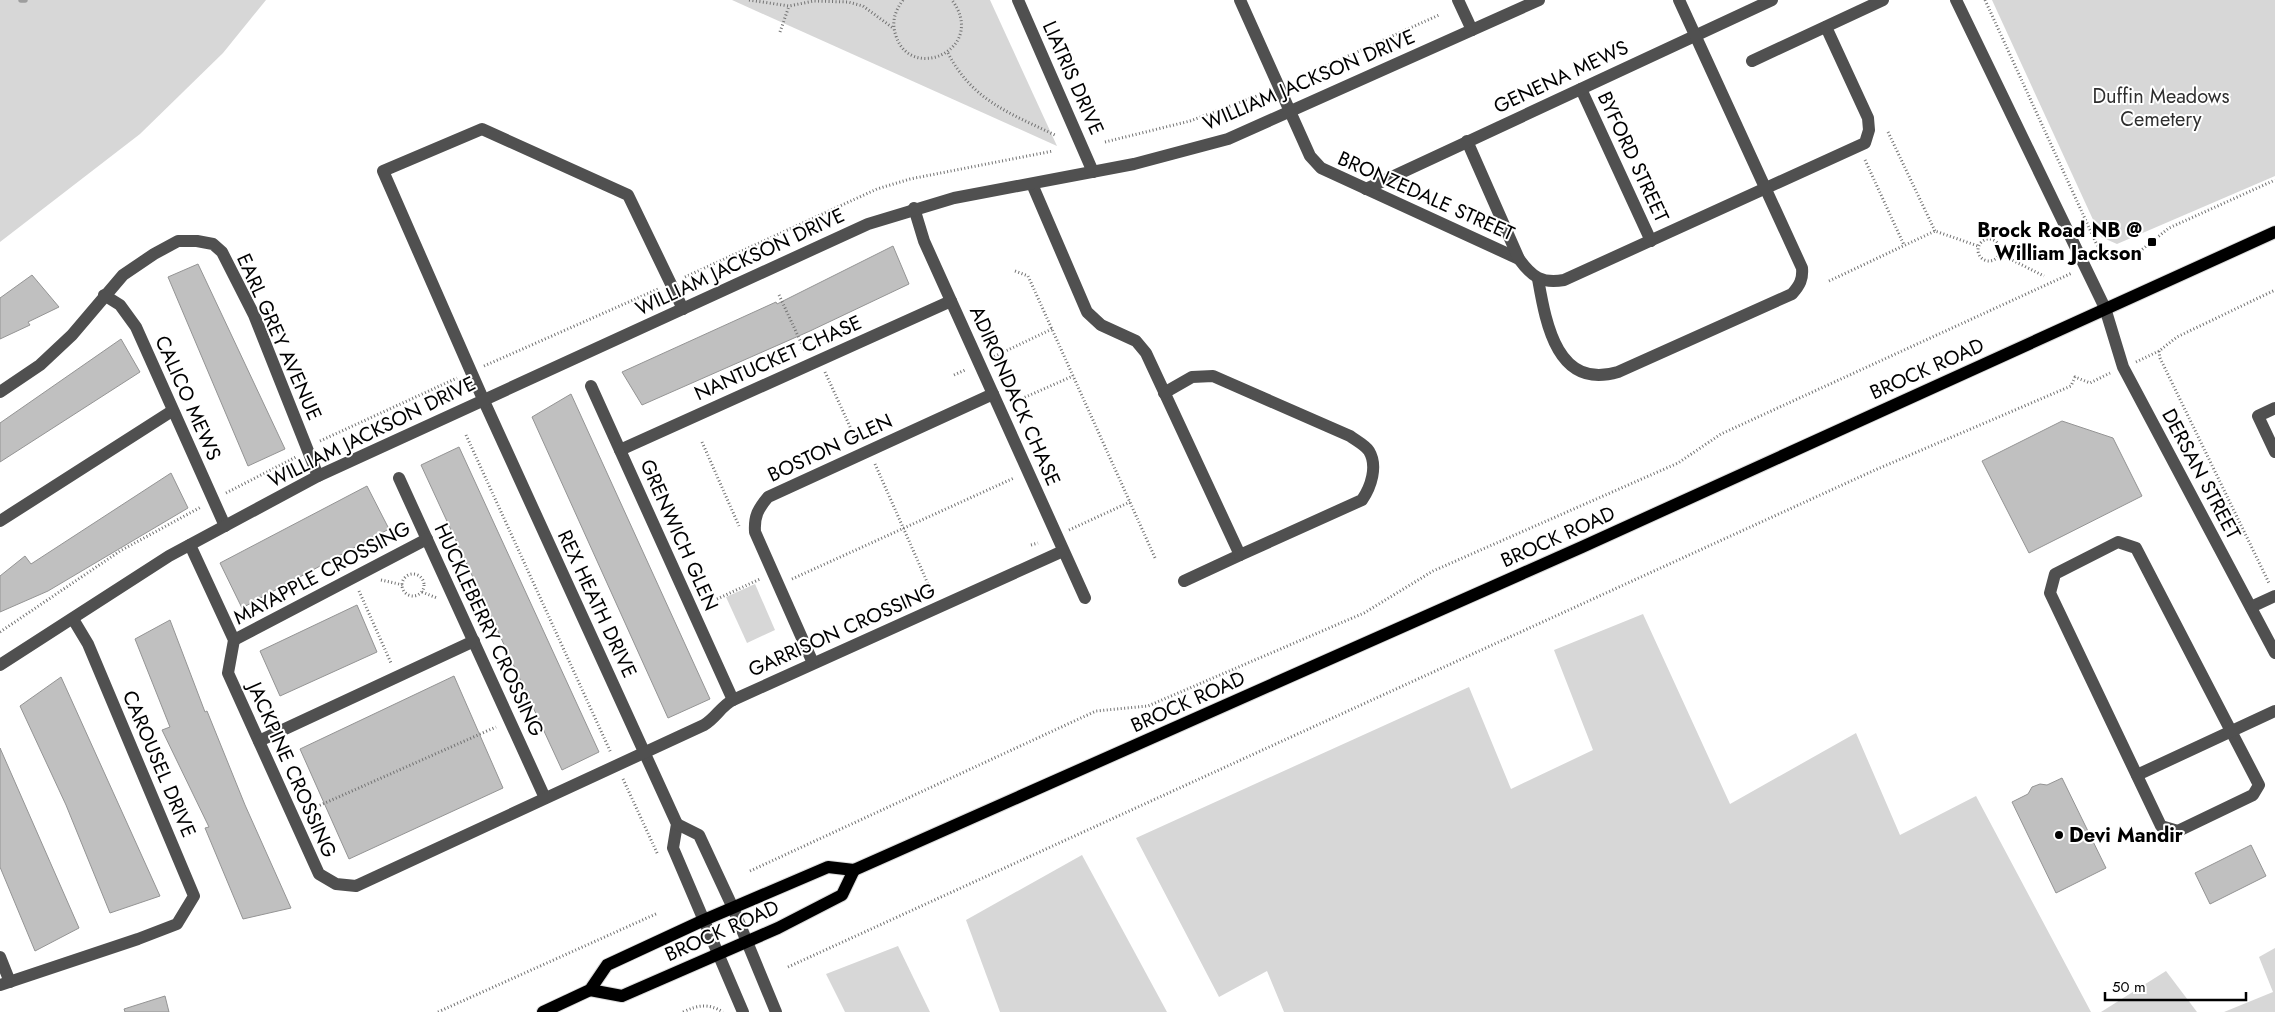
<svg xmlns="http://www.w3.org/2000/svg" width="2275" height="1012" font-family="Jost,sans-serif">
	<rect width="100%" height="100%" fill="#fff"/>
	<g fill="#d7d7d7">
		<path d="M0 0H266L223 53 140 134 0 242Z"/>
		<path d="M732 0H990L1057 146Z"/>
		<path d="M1992 0H2275V176L2117 244 2101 237Z"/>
		<path d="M755 584 775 630 747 643 726 597Z"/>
		<path d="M1643 614 1730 804 1856 733 1900 835 1976 796 2091 1012H1284L1267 971 1219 997 1136 838 1469 687 1511 789 1593 750 1554 650Z"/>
		<path d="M1082 855 1167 1012H1000L966 920Z"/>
		<path d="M898 946 930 1012H845L826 974Z"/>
		<path d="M2275 948V1012H2224L2273 992 2259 957Z"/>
		<path d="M2166 971 2197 1012H2101Z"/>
	</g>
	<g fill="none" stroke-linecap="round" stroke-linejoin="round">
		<path stroke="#9e9e9e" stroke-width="5.5" d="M21 0H25"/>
	</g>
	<g fill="#c0c0c0" stroke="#949494">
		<path d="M893 246 909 284 810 331 642 405 622 372 776 302 777 304Z"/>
		<path d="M198 264 285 449 248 466 168 277Z"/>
		<path d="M32 275 59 307 28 322 30 325 0 339V298Z"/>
		<path d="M121 339 140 372 0 462V423Z"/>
		<path d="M571 394 710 699 668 718 532 417Z"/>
		<path d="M2062 421 2113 438 2142 496 2029 553 1982 461Z"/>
		<path d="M459 447 599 752 562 770 421 465Z"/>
		<path d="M171 473 188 508 48 591 0 612V576L25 556 31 564Z"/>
		<path d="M367 486 389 529 242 608 220 563Z"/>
		<path d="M357 605 377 652 280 696 260 651Z"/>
		<path d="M170 620 205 712 207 711 245 805 291 908 243 919 205 828 209 827 162 730 170 727 135 639Z"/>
		<path d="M454 676 503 788 349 859 300 749Z"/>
		<path d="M61 677 160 896 110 913 66 805 20 706Z"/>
		<path d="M0 748 79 928 35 951 0 867Z"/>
		<path d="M2062 778 2106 868 2056 893 2012 802 2028 794 2032 787 2040 784 2047 785Z"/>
		<path d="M2251 845 2266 876 2210 904 2195 873Z"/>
		<path d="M165 996 169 1012H125L124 1009Z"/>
	</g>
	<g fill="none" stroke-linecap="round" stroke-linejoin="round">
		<defs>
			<g id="major">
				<path d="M590 990 622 996 778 928 842 895 854 870"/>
				<path d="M543 1012 590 990 607 965 704 920 828 867 854 870 1582 547 2275 232"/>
			</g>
		</defs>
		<use href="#major" stroke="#dbdbdb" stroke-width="14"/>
		<g stroke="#727272" stroke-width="3" stroke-dasharray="1 2.5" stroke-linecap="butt">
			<path d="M749 0 789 6 814 1 848 2 863 6 893 28"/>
			<path d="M903 0C895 11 891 22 896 36 911 83 988 49 952 0"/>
			<path d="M1985 0 2097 245 2110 254"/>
			<path d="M780 32 789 6"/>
			<path d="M948 53C972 100 1009 113 1055 135"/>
			<path d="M1297 79 1439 15"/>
			<path d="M1888 132 1935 231"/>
			<path d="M1105 142 1190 121 1257 96"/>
			<path d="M1865 160 1904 245"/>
			<circle cx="1989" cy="250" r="11"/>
			<path d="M2000 254 2044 276"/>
			<path d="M2097 260 2110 254 2134 256 2169 228 2275 180"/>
			<path d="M1015 271 1028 276 1156 560"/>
			<path d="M685 277 877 189 910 179 1053 151"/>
			<path d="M1829 281 1935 231 1978 246"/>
			<path d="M779 295 805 351"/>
			<path d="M2159 351 2160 358 2269 583"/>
			<path d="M991 358 1052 329"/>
			<path d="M2136 362 2159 351 2177 337 2275 290"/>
			<path d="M484 366 658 289"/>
			<path d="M825 372 857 442"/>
			<path d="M954 375 965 370"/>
			<path d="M1012 403 1073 376"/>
			<path d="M466 435 611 753"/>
			<path d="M320 441 457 378"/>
			<path d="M702 442 739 526"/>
			<path d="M875 464 932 593"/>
			<path d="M226 493 296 457"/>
			<path d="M1069 530 1130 502"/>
			<path d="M1031 545 1038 543"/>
			<circle cx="413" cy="585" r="11"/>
			<path d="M792 579 1014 478"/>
			<path d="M381 580 403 585"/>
			<path d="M359 591 391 663"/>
			<path d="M422 592 437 598"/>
			<path d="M717 599 760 579"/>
			<path d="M0 632 120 551 201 507"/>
			<path d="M623 779 658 855"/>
			<path d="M307 811 496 727"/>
			<path d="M750 871 1096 711 1148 706 1364 613 1433 571 1678 463 1721 434 2072 273"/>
			<path d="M788 967 1875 470 2071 386 2075 377 2090 383 2110 373"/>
			<path d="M438 1012 658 913"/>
			<path d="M683 1012C698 1005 708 1003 723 1012"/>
		</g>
		<g stroke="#505050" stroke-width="12">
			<path d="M1018 0 1093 172"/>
			<path d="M1240 0 1310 156 1321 168 1519 259"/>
			<path d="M1458 0 1472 30"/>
			<path d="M1956 0 2105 308 2123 367 2275 653"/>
			<path d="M1752 61 1883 0"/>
			<path d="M1581 89 1651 241"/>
			<path d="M1467 141 1519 259C1532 277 1542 284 1564 280L1865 143 1869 130 1868 118 1826 27"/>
			<path d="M1032 184 1087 312 1101 325 1136 341 1146 353 1240 555 1184 581"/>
			<path d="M1366 189 1772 0"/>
			<path d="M914 208 924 241 1085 598"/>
			<path d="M1538 279C1546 324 1557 390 1618 372L1792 294C1800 285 1803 279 1802 268L1679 0"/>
			<path d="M104 295 120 305 136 327 225 526"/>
			<path d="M683 309 628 195 482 129 383 171 483 399 677 824 673 848 743 1012"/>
			<path d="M591 386 733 700"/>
			<path d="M0 392 40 365 72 335 123 275 154 254 178 241H197L213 244 222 252 254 315 318 476"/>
			<path d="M1164 393 1192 377 1213 376 1350 436C1355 440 1365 445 1369 451 1378 466 1371 487 1362 500L1240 555"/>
			<path d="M2275 408 2258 416 2275 452"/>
			<path d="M620 450 951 301"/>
			<path d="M399 478 545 798"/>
			<path d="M0 521 172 411"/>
			<path d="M2118 542 2136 548 2259 785 2253 795 2178 831 2161 826 2050 593 2055 574Z"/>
			<path d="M190 545 234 640 228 673 319 874 336 884 356 886 704 725C716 718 721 706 733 700L1063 551"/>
			<path d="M2251 607 2275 596"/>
			<path d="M234 640 427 539"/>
			<path d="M813 663 755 532C754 516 758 509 768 497L993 394"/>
			<path d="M0 665 169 556 318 476 868 224 954 198 1134 164 1228 139 1539 0"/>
			<path d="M259 741 474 641"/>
			<path d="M2137 775 2275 711"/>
			<path d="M677 824 699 835 733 908 776 1012"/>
			<path d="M0 957 10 982"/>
			<path d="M0 985 138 939 177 924 194 896 88 644 73 619"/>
		</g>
		<use href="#major" stroke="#000" stroke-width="12"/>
	</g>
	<g fill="#000" stroke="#fff" stroke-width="2">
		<rect x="2147" y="237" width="10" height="10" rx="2.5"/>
		<circle cx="2059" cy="835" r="5"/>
	</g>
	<g text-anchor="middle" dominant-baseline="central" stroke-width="4" stroke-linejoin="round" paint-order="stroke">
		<g font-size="20" fill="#000" stroke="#fff">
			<text transform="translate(1561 77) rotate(-25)">GENENA MEWS</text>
			<text transform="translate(1073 78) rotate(66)">LIATRIS DRIVE</text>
			<text transform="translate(1309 80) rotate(-23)">WILLIAM JACKSON DRIVE</text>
			<text transform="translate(1633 157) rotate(65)">BYFORD STREET</text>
			<text transform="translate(1426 196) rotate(24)">BRONZEDALE STREET</text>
			<text transform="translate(740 262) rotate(-25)">WILLIAM JACKSON DRIVE</text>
			<text transform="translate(279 337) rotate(66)">EARL GREY AVENUE</text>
			<text transform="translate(778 358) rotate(-24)">NANTUCKET CHASE</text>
			<text transform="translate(1927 369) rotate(-24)">BROCK ROAD</text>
			<text transform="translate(1015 396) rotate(66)">ADIRONDACK CHASE</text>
			<text transform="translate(188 398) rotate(66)">CALICO MEWS</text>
			<text transform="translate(372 432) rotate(-26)">WILLIAM JACKSON DRIVE</text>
			<text transform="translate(830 448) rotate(-25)">BOSTON GLEN</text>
			<text transform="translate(2201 474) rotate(62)">DERSAN STREET</text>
			<text transform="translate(679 535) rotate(66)">GRENWICH GLEN</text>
			<text transform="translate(1558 537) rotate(-24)">BROCK ROAD</text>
			<text transform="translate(322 573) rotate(-28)">MAYAPPLE CROSSING</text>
			<text transform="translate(597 604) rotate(65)">REX HEATH DRIVE</text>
			<text transform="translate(489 630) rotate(65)">HUCKLEBERRY CROSSING</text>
			<text transform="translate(842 630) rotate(-24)">GARRISON CROSSING</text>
			<text transform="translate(1188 702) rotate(-24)">BROCK ROAD</text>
			<text transform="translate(159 764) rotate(67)">CAROUSEL DRIVE</text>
			<text transform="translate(292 770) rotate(66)">JACKPINE CROSSING</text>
			<text transform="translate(722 931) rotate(-24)">BROCK ROAD</text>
		</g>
		<g font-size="20" fill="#2e2e2e" stroke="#fff">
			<text x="2161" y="96">Duffin Meadows<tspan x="2161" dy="23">Cemetery</tspan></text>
		</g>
		<g font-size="20" font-weight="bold" fill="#000" stroke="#fff" text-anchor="end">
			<text x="2142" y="230">Brock Road NB @<tspan x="2142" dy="23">William Jackson</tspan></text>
			<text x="2069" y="835" text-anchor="start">Devi Mandir</text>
		</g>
	</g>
	<path d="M2105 992v8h141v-8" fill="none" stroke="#000000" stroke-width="2.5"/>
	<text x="2112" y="992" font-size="15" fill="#000000" stroke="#ffffff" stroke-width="4" paint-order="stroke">50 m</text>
</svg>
